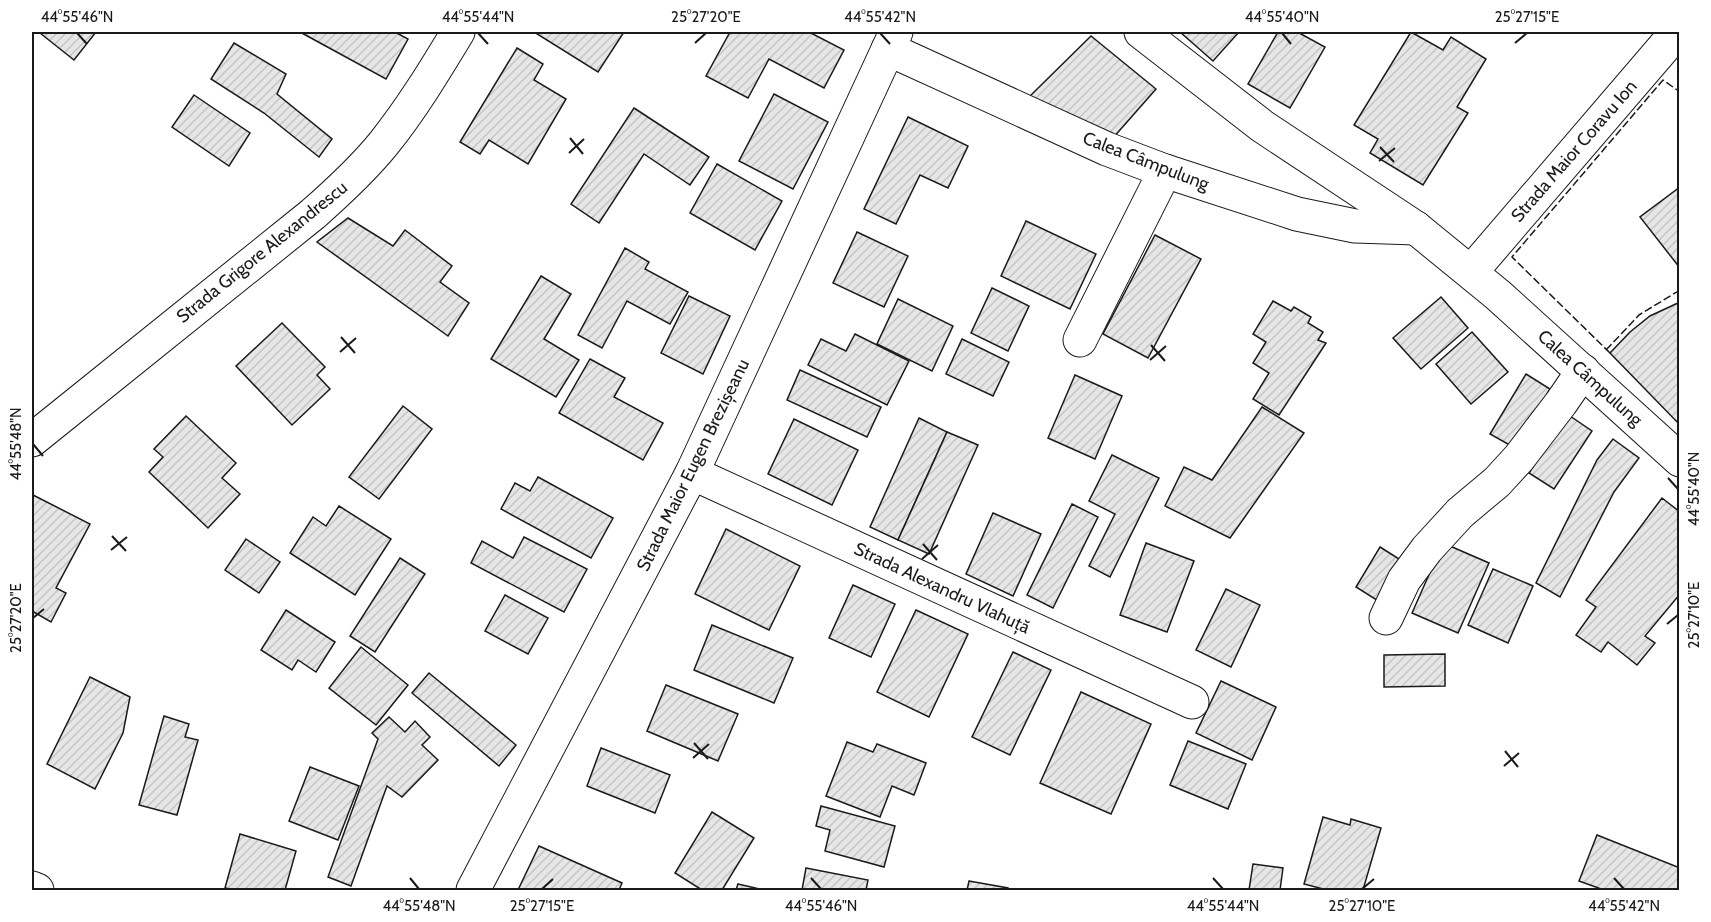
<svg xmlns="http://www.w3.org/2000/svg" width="1711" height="922" font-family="Cabin,sans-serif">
	<defs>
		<pattern id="building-hatch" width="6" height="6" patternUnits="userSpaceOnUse" patternTransform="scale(1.5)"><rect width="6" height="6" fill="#e6e6e6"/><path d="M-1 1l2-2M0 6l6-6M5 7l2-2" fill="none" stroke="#c5c5c5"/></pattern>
	</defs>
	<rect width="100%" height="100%" fill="#fff"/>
	<g fill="url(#building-hatch)" stroke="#1a1a1a" stroke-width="1.5">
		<path d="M42 32H96L74 60 40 33Z"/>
		<path d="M300 32H395L408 39 386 79Z"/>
		<path d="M534 32H624L598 72Z"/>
		<path d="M730 32H809L844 50 824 88 769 59 748 98 706 76Z"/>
		<path d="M1180 32H1239L1213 61Z"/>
		<path d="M1278 32H1303L1301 34 1325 47 1290 108 1248 84Z"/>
		<path d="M1411 32 1443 50 1451 37 1486 59 1457 107 1468 113 1423 185 1370 153 1378 139 1354 125Z"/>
		<path d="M1091 36 1156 89 1112 139 1029 97Z"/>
		<path d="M234 43 286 74 277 94 332 139 319 157 264 113 211 79Z"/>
		<path d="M517 48 543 64 534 80 566 99 528 164 489 140 480 154 460 142Z"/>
		<path d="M774 94 828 122 793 189 739 161Z"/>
		<path d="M194 95 250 133 229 166 172 127Z"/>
		<path d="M634 108 709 157 690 185 644 154 599 223 571 204Z"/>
		<path d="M908 117 968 146 948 188 920 175 896 224 864 209Z"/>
		<path d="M717 164 782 201 755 250 690 213Z"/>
		<path d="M1680 187V268L1640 217Z"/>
		<path d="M348 218 393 246 405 230 452 266 440 282 469 303 448 336 317 242Z"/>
		<path d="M1026 221 1096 254 1070 309 1001 276Z"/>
		<path d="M857 232 908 256 884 307 833 283Z"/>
		<path d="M1155 235 1201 259 1148 358 1103 334Z"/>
		<path d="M625 248 649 262 645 269 688 292 670 324 627 301 602 348 578 335Z"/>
		<path d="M541 276 571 294 544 339 579 360 556 397 491 359Z"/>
		<path d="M992 288 1029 306 1008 351 971 333Z"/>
		<path d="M689 296 730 316 703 374 661 353Z"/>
		<path d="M1441 297 1468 328 1421 369 1393 338Z"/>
		<path d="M898 299 953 326 932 371 877 344Z"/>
		<path d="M1273 301 1291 311 1294 307 1311 317 1308 323 1323 332 1318 340 1326 343 1279 415 1253 399 1269 373 1253 363 1266 342 1253 334Z"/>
		<path d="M1680 302V425L1610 353 1630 332 1650 316Z"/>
		<path d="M282 323 325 367 317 375 330 389 292 425 236 366Z"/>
		<path d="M1472 332 1508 372 1471 404 1436 364Z"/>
		<path d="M855 334 909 361 887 405 808 365 821 339 846 351Z"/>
		<path d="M962 339 1009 362 993 396 946 374Z"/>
		<path d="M590 359 625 378 614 397 663 423 643 460 559 413Z"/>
		<path d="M800 370 881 407 867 437 787 400Z"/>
		<path d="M1526 374 1550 389 1515 448 1490 434Z"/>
		<path d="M1075 375 1122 396 1095 459 1048 438Z"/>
		<path d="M403 406 432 429 379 499 349 477Z"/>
		<path d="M1262 407 1304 433 1230 538 1165 506 1184 467 1212 480Z"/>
		<path d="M1567 414 1592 431 1554 489 1529 473Z"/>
		<path d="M186 416 236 463 222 478 240 494 208 528 149 472 163 457 154 449Z"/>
		<path d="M919 418 947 432 898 540 870 527Z"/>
		<path d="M794 419 858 450 832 505 768 474Z"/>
		<path d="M947 432 978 445 929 554 898 540Z"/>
		<path d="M1613 439 1639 458 1614 492 1560 597 1536 583 1597 460Z"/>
		<path d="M1112 455 1159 478 1110 577 1089 566 1115 514 1089 501Z"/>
		<path d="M538 477 613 518 591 558 501 509 515 483 530 491Z"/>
		<path d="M33 495 90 524 56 588 66 593 51 622 32 611V498Z"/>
		<path d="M1662 498 1680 512V594L1645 636 1655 643 1637 665 1608 642 1601 652 1576 635 1596 607 1586 600Z"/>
		<path d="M1072 504 1098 517 1053 608 1027 595Z"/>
		<path d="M339 506 391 539 355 595 290 553 313 517 326 526Z"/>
		<path d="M993 513 1041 534 1013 596 966 574Z"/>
		<path d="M726 529 800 566 769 630 695 594Z"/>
		<path d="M524 537 587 569 564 612 471 563 482 541 513 558Z"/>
		<path d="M246 539 280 562 259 593 225 570Z"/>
		<path d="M1146 543 1194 561 1167 632 1120 615Z"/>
		<path d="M1443 543 1489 563 1458 633 1412 613Z"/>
		<path d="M1380 547 1407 564 1383 604 1356 587Z"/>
		<path d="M400 558 425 574 375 652 350 636Z"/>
		<path d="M1493 569 1533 586 1508 643 1468 625Z"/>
		<path d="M853 585 895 604 871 657 829 638Z"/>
		<path d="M1226 589 1260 605 1231 667 1196 650Z"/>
		<path d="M505 595 548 618 528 654 485 631Z"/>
		<path d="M286 610 335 642 316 672 298 660 292 670 261 650Z"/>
		<path d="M916 610 968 634 929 717 877 692Z"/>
		<path d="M712 625 793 658 774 703 694 670Z"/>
		<path d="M361 647 408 685 376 725 329 688Z"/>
		<path d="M1013 652 1051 670 1010 755 972 737Z"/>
		<path d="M1445 654V686L1384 687V655Z"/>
		<path d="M429 673 516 745 499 766 412 693Z"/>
		<path d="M90 677 130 697 123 733 95 789 47 764Z"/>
		<path d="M1221 681 1276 707 1252 760 1196 733Z"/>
		<path d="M666 685 738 714 718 761 647 731Z"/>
		<path d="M1081 692 1151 724 1111 814 1040 783Z"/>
		<path d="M164 716 189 724 185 737 198 740 177 815 139 805Z"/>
		<path d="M389 717 405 732 415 721 430 737 422 745 438 760 402 797 387 786 351 886 328 877 378 739 372 733Z"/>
		<path d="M1188 741 1246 764 1228 809 1170 785Z"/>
		<path d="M847 742 873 752 877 744 926 763 914 795 892 786 880 817 826 796Z"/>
		<path d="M601 748 670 775 655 813 587 786Z"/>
		<path d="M310 767 359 786 338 840 289 821Z"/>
		<path d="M821 806 895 826 884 867 825 851 830 830 816 826Z"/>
		<path d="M712 812 754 838 722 890H702L675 873Z"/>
		<path d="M1323 817 1350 825 1351 819 1381 828 1363 890H1327L1304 884Z"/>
		<path d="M240 834 296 851 285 890H235L225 888Z"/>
		<path d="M1597 835 1680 868 1679 890H1604L1579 881Z"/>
		<path d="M539 846 622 883 619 890H518Z"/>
		<path d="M1253 864 1283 868 1280 890H1249Z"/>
		<path d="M806 868 868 880 866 890H802Z"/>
		<path d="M969 881 1008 888V890H967Z"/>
		<path d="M738 884 764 890H736Z"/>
	</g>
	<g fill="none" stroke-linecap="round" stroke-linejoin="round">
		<defs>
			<g id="minor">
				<path d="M1141 32 1262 126 1416 228 1498 295 1680 460"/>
				<path d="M888 49 1107 149 1165 171 1297 214 1355 226 1416 228"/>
				<path d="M1471 272 1677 32"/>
				<path d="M1080 340 1165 171"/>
				<path d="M32 440 313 214C338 192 363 169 384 143 412 108 435 70 458 32"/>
				<path d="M692 473 1192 702"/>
				<path d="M1386 618 1404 580 1427 549 1460 513 1497 482 1519 458 1561 403 1583 371"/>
				<path d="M32 888 37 890"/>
				<path d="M473 890 692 473 896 32"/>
			</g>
		</defs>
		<use href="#minor" stroke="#1a1a1a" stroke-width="35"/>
		<use href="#minor" stroke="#fff" stroke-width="33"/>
		<g stroke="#1a1a1a" stroke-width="1.5" stroke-dasharray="8 3" stroke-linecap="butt">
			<path d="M1606 350 1639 315 1680 290"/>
			<path d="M1610 353 1512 257 1663 80 1680 92"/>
		</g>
	</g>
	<path fill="none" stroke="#1a1a1a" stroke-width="2" d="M77 33 87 44M478 33 488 44M880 33 890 44M1282 33 1291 44M695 43 706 33M1515 43 1527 33M570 138 583 154M1380 147 1394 162M569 153 584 139M1379 161 1395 148M341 337 355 353M1151 345 1165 361M340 352 356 338M1150 360 1166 346M33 444 43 456M1668 478 1678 489M112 536 126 551M923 544 937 560M111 550 127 537M922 559 938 545M33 618 44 609M1667 624 1678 615M694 743 708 759M1505 751 1518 767M693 758 709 744M1504 766 1519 753M410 878 419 889M811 878 821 889M1213 878 1223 889M1614 878 1624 889M542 889 553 879M1362 889 1374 879"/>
	<g text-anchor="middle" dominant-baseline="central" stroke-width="4.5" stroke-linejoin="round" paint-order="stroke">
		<g font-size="18" fill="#1a1a1a" stroke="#fff">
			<text transform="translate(1574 151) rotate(-49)">Strada Maior Coravu Ion</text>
			<text transform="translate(1146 161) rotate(21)">Calea Câmpulung</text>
			<text transform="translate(262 252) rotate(-39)">Strada Grigore Alexandrescu</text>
			<text transform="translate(1590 378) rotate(42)">Calea Câmpulung</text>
			<text transform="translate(693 465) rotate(-64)">Strada Maior Eugen Brezișeanu</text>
			<text transform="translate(942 588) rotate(25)">Strada Alexandru Vlahuță</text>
		</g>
	</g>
	<rect width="1711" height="922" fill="none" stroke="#ffffff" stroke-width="66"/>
	<rect x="33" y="33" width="1645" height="856" fill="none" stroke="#1a1a1a" stroke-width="2"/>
	<g font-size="15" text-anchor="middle" fill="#1a1a1a">
		<text x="77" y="22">44°55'46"N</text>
		<text x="478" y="22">44°55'44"N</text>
		<text x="706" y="22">25°27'20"E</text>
		<text x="880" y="22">44°55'42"N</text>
		<text x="1282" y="22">44°55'40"N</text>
		<text x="1527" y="22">25°27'15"E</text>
		<text transform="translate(16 444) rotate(-90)" y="5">44°55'48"N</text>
		<text transform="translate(1694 489) rotate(-90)" y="5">44°55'40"N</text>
		<text transform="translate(1694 615) rotate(-90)" y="5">25°27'10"E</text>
		<text transform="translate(16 618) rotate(-90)" y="5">25°27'20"E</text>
		<text x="419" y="911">44°55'48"N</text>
		<text x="542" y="911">25°27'15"E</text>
		<text x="821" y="911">44°55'46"N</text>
		<text x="1223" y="911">44°55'44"N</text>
		<text x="1362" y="911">25°27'10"E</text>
		<text x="1624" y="911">44°55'42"N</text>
	</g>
</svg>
